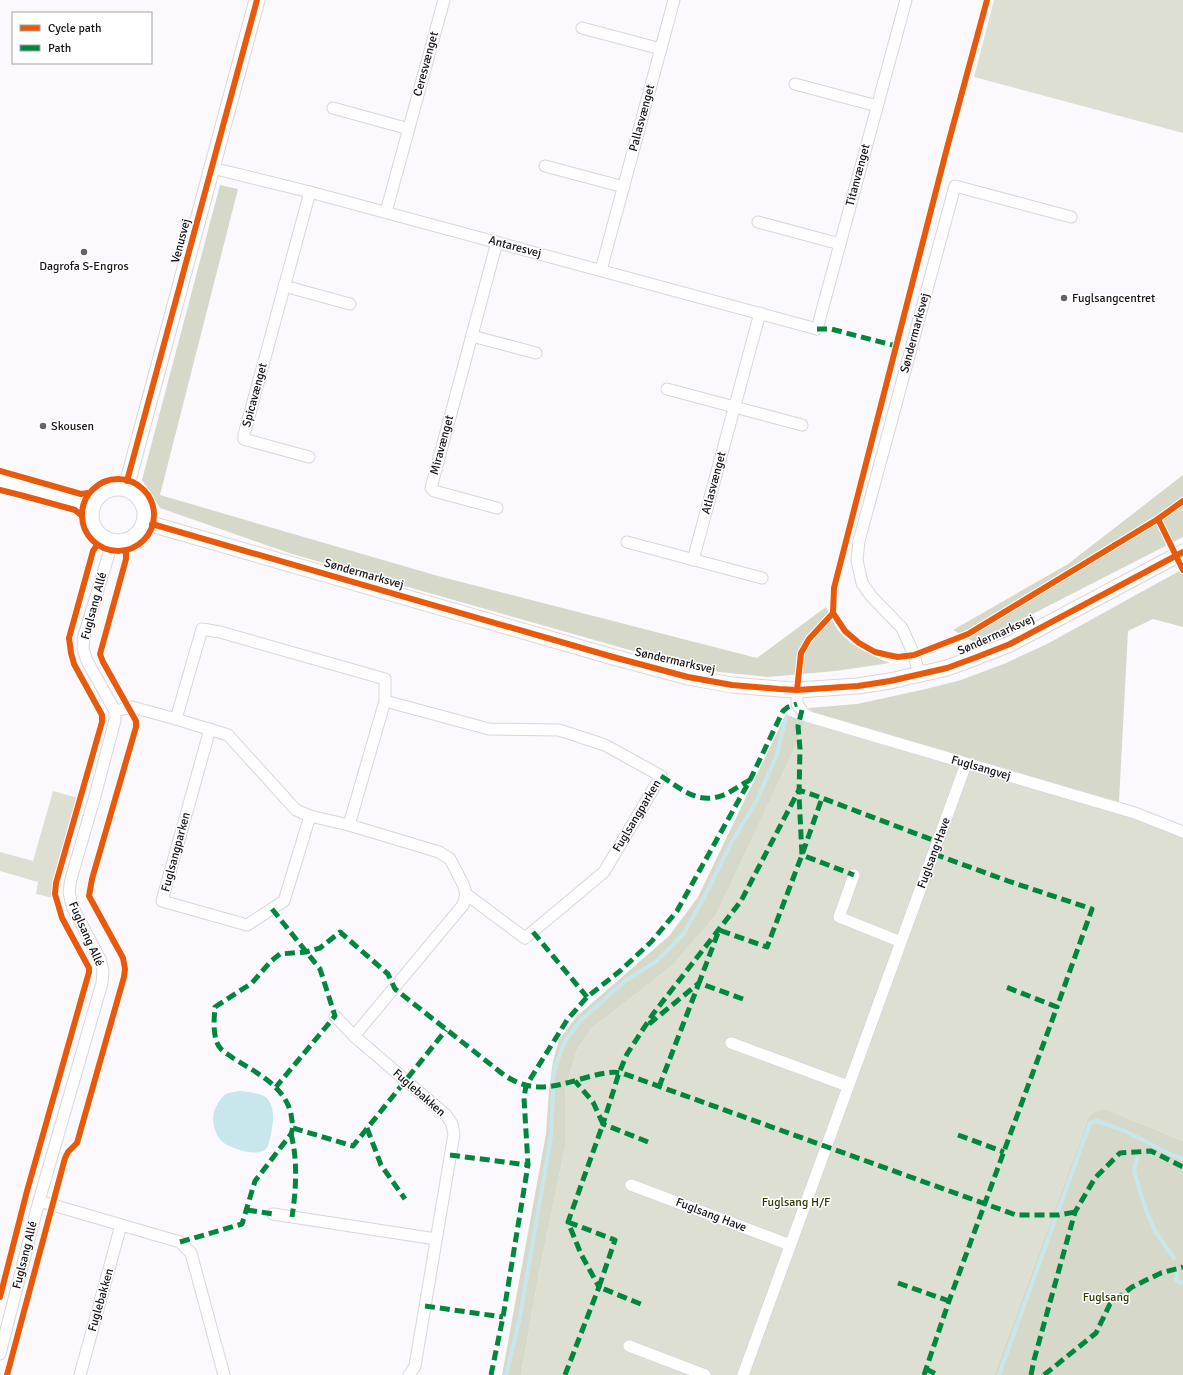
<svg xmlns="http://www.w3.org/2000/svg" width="1183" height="1375" font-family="Signika,sans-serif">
	<rect width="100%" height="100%" fill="#fcf9fe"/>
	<g fill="#dddfd3">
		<path d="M994 0H1183V133L974 77Z"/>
		<path d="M804 722 1132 818 1170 831 1183 838V1141L1106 1109 1088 1118 994 1375H521L538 1279 565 1147V1090L577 1050 592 1028 672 966 716 915 793 752Z"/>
		<path d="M53 791 78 798 53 884V898L36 894 38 882 0 871V852L33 861Z"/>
	</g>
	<g fill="#d6d9c9">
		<path d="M220 185 238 189 160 495 438 576 757 658 826 607C829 613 832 620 836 627 847 645 871 655 890 663L836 671 768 677 719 672 679 664 292 554 160 508 142 480Z"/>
		<path d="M1183 475V537L976 643 953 630 1068 564Z"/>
		<path d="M1183 569V627L1153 619 1128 631 1119 802 818 715 808 708 857 704 926 689 961 680 1006 663 1047 644Z"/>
		<path d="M786 714 804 722 793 752 716 915 672 966 592 1028 577 1050 565 1090V1147L538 1279 521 1375H502L546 1134 549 1090 553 1061 559 1040 577 1016 669 936 698 897Z"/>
		<path d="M1106 1109 1183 1141V1375H994L1088 1118 1095 1112Z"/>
	</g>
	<path fill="#c8e7ec" d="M241 1091C248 1092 256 1093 262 1095 279 1102 272 1130 269 1143 265 1160 238 1150 227 1145 214 1138 209 1117 217 1105 225 1092 226 1093 241 1091Z"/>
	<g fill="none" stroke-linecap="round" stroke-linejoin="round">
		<g stroke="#c8e7ec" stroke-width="4">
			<path d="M1137 1158 1134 1171 1145 1207 1155 1231 1174 1258"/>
			<path d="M1177 1271 1176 1280 1180 1283 1183 1282"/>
			<path d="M506 1375 520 1317 551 1136 553 1095V1076L557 1062 564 1043 580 1021 625 981 654 963 664 954 684 933 709 888 734 838 756 802 776 757 786 718"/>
			<path d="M999 1375 1090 1123 1097 1121 1125 1131 1170 1154 1183 1159"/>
		</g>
		<defs>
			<g id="street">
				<path d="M582 28 661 49"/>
				<path d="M795 84 877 106"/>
				<path d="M333 108 409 129"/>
				<path d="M545 166 624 187"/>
				<path d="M212 168 310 192 817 329 906 0"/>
				<path d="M386 212 444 0"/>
				<path d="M758 222 840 244"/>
				<path d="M497 242 431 488 434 491 497 508"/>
				<path d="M601 270 674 0"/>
				<path d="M284 286 350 304"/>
				<path d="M472 336 536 353"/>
				<path d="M667 389 802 425"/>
				<path d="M309 457 247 440 244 439V435L310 192"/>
				<path d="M627 542 762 578"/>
				<path d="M693 560 760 313"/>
				<path d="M919 674 914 655 902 628 871 596 862 583 857 560 859 541 955 186 1071 217"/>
				<path d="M797 690V704L806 716 1135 813 1183 832"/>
				<path d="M385 701 489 729 559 730 605 745 661 776 604 872 525 938 466 894"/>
				<path d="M115 711 132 707 176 719 228 735 296 810 310 816 349 825 439 852 450 859 463 884 466 894 463 905 354 1036"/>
				<path d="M176 719 202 629 220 632 385 679V701L349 825"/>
				<path d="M210 729 162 901 247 925 284 901 310 816"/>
				<path d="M854 875 839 917 901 942"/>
				<path d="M335 1016 354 1036 446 1115 452 1124 454 1134 415 1366 409 1375"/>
				<path d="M731 1043 848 1086"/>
				<path d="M631 1185 790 1245"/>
				<path d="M39 1201 180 1242 191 1253 224 1375"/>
				<path d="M273 1214 436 1239"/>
				<path d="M629 1346 705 1375"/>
				<path d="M0 1354 39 1201 102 983 103 971 100 959 72 906 69 892 71 879 95 796 115 720V711L87 661 83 649 84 636 110 550"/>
				<path d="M80 1375 121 1225"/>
				<path d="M743 1375 966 764"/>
			</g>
			<g id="secondary">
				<path d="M0 482 91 506"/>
				<circle cx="118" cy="515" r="27"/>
				<path d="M126 488 257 0"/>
				<path d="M144 522 613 657 688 677 732 685 779 689 797 690 858 686 890 681 947 668 977 657 1010 644 1183 552"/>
			</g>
		</defs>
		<use href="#street" stroke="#d9d6db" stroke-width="13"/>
		<use href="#secondary" stroke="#d9d6db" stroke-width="17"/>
		<use href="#street" stroke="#fffeff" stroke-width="11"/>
		<use href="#secondary" stroke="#fffeff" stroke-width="15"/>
		<g stroke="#00873e" stroke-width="5" stroke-dasharray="10 5" stroke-linecap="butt">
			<path d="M817 329H831L896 346"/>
			<path d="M802 710 798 726 800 749 799 795 802 855 854 875"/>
			<path d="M661 776C683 790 699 806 726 794 734 790 742 784 750 780"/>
			<path d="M934 854 1008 881 1092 909 1057 1007"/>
			<path d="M272 909 320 969 335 1016 276 1087"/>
			<path d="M533 932 587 997"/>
			<path d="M743 999 699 983 719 930 767 947 802 855 822 798 938 842"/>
			<path d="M649 1024 699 983"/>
			<path d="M659 1087 699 983"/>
			<path d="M293 1128 353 1146 446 1030"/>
			<path d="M367 1128 381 1165 405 1199"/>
			<path d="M291 1134C298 1161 296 1190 292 1217"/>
			<path d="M958 1135 1004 1152"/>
			<path d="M648 1142 603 1124 619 1073 627 1054 653 1014 741 901 799 790 822 798"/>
			<path d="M450 1155 528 1165"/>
			<path d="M247 1210 273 1214"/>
			<path d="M568 1222 615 1240 599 1287 643 1305"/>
			<path d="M180 1242 242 1224 255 1181 291 1134C294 1127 292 1122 291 1114 285 1086 255 1072 233 1058 229 1055 224 1052 221 1049 212 1040 214 1019 215 1007L252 983 271 961 280 954 306 952 320 948 340 932 388 974 395 989 504 1075C534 1095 556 1086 588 1077 600 1074 610 1071 622 1073L1016 1215H1059L1075 1212"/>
			<path d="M898 1283 949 1301"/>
			<path d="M425 1306 503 1317"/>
			<path d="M926 1369 938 1375"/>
			<path d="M491 1375 503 1317 528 1165 524 1098 526 1086 567 1020 587 997 620 971 651 942 677 911 750 780 783 711 788 707 797 704"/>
			<path d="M565 1375 599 1287 581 1254 568 1222 603 1124 593 1102 575 1081"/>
			<path d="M924 1375 949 1301 1057 1007 1006 987"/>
			<path d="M1031 1375 1034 1360 1075 1212 1095 1178 1120 1153 1151 1151 1183 1167"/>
			<path d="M1044 1375 1096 1333 1110 1304 1132 1287 1161 1273 1183 1267"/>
		</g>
		<defs>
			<g id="cycleway">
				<path d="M987 0 947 148 834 588 833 613 845 631 859 643 875 652 888 655 898 657 914 655 968 634 1158 519 1183 501"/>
				<path d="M0 471 81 494 88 493"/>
				<circle cx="118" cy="515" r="36"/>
				<path d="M127 481 257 0"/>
				<path d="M0 490 24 496 75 510 81 515"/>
				<path d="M1158 519 1183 570"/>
				<path d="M152 524 613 657 688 677 732 685 779 689 797 690 858 686 890 681 947 668 977 657 1010 644 1183 552"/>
				<path d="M797 690 801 653 809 639 833 613"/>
				<path d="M0 1297 27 1191 89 972V968L62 918 55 894 56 883 102 722V715L74 664 71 653 69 638 93 551 97 545"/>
				<path d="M7 1375 65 1158 68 1152 77 1143 124 977 125 969 123 958 89 896 92 879 136 727V721L103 662 100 654 126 559V551"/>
			</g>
		</defs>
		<use href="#cycleway" stroke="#fff" stroke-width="8"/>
		<use href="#cycleway" stroke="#e8590c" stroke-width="6"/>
	</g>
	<g fill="#666469" stroke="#fff" stroke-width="1.5">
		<circle cx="84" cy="252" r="4"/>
		<circle cx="1064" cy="298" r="4"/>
		<circle cx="43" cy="426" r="4"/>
	</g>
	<g text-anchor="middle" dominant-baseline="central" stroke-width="3" stroke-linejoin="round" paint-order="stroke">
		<g font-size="12" fill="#161319" stroke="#fff">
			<text transform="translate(426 64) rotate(-75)">Ceresvænget</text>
			<text transform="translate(642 118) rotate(-75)">Pallasvænget</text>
			<text transform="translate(858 175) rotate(-75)">Titanvænget</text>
			<text transform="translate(181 241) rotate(-75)">Venusvej</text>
			<text transform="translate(515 247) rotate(15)">Antaresvej</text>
			<text transform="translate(915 333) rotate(-75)">Søndermarksvej</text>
			<text transform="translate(255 395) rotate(-75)">Spicavænget</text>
			<text transform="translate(442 445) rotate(-75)">Miravænget</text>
			<text transform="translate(714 483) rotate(-75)">Atlasvænget</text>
			<text transform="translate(364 574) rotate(16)">Søndermarksvej</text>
			<text transform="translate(94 606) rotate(-75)">Fuglsang Allé</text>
			<text transform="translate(996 635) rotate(-24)">Søndermarksvej</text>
			<text transform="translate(675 661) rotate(13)">Søndermarksvej</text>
			<text transform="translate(981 768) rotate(16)">Fuglsangvej</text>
			<text transform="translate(637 816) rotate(-59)">Fuglsangparken</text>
			<text transform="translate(176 852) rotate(-75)">Fuglsangparken</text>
			<text transform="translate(934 853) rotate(-70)">Fuglsang Have</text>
			<text transform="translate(86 934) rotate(66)">Fuglsang Allé</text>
			<text transform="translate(419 1093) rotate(41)">Fuglebakken</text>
			<text transform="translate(711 1215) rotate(21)">Fuglsang Have</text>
			<text transform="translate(25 1255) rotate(-76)">Fuglsang Allé</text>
			<text transform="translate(101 1300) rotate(-74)">Fuglebakken</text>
		</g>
		<g font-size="12" fill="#161319" stroke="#fff" text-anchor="start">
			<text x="84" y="266" text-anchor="middle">Dagrofa S-Engros</text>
			<text x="1072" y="298">Fuglsangcentret</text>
			<text x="51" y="426">Skousen</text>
		</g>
		<g font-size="12" fill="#2f3800" stroke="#fff">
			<text x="796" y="1202">Fuglsang H/F</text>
			<text x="1106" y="1297">Fuglsang</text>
		</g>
	</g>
	<rect x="12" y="12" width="140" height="52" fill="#ffffff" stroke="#a2a1a3"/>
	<rect x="20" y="25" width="20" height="6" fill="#e8590c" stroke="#a2a1a3"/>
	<text x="48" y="32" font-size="12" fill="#161319">Cycle path</text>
	<rect x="20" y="45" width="20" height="6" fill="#00873e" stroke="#a2a1a3"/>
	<text x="48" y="52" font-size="12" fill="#161319">Path</text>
</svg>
